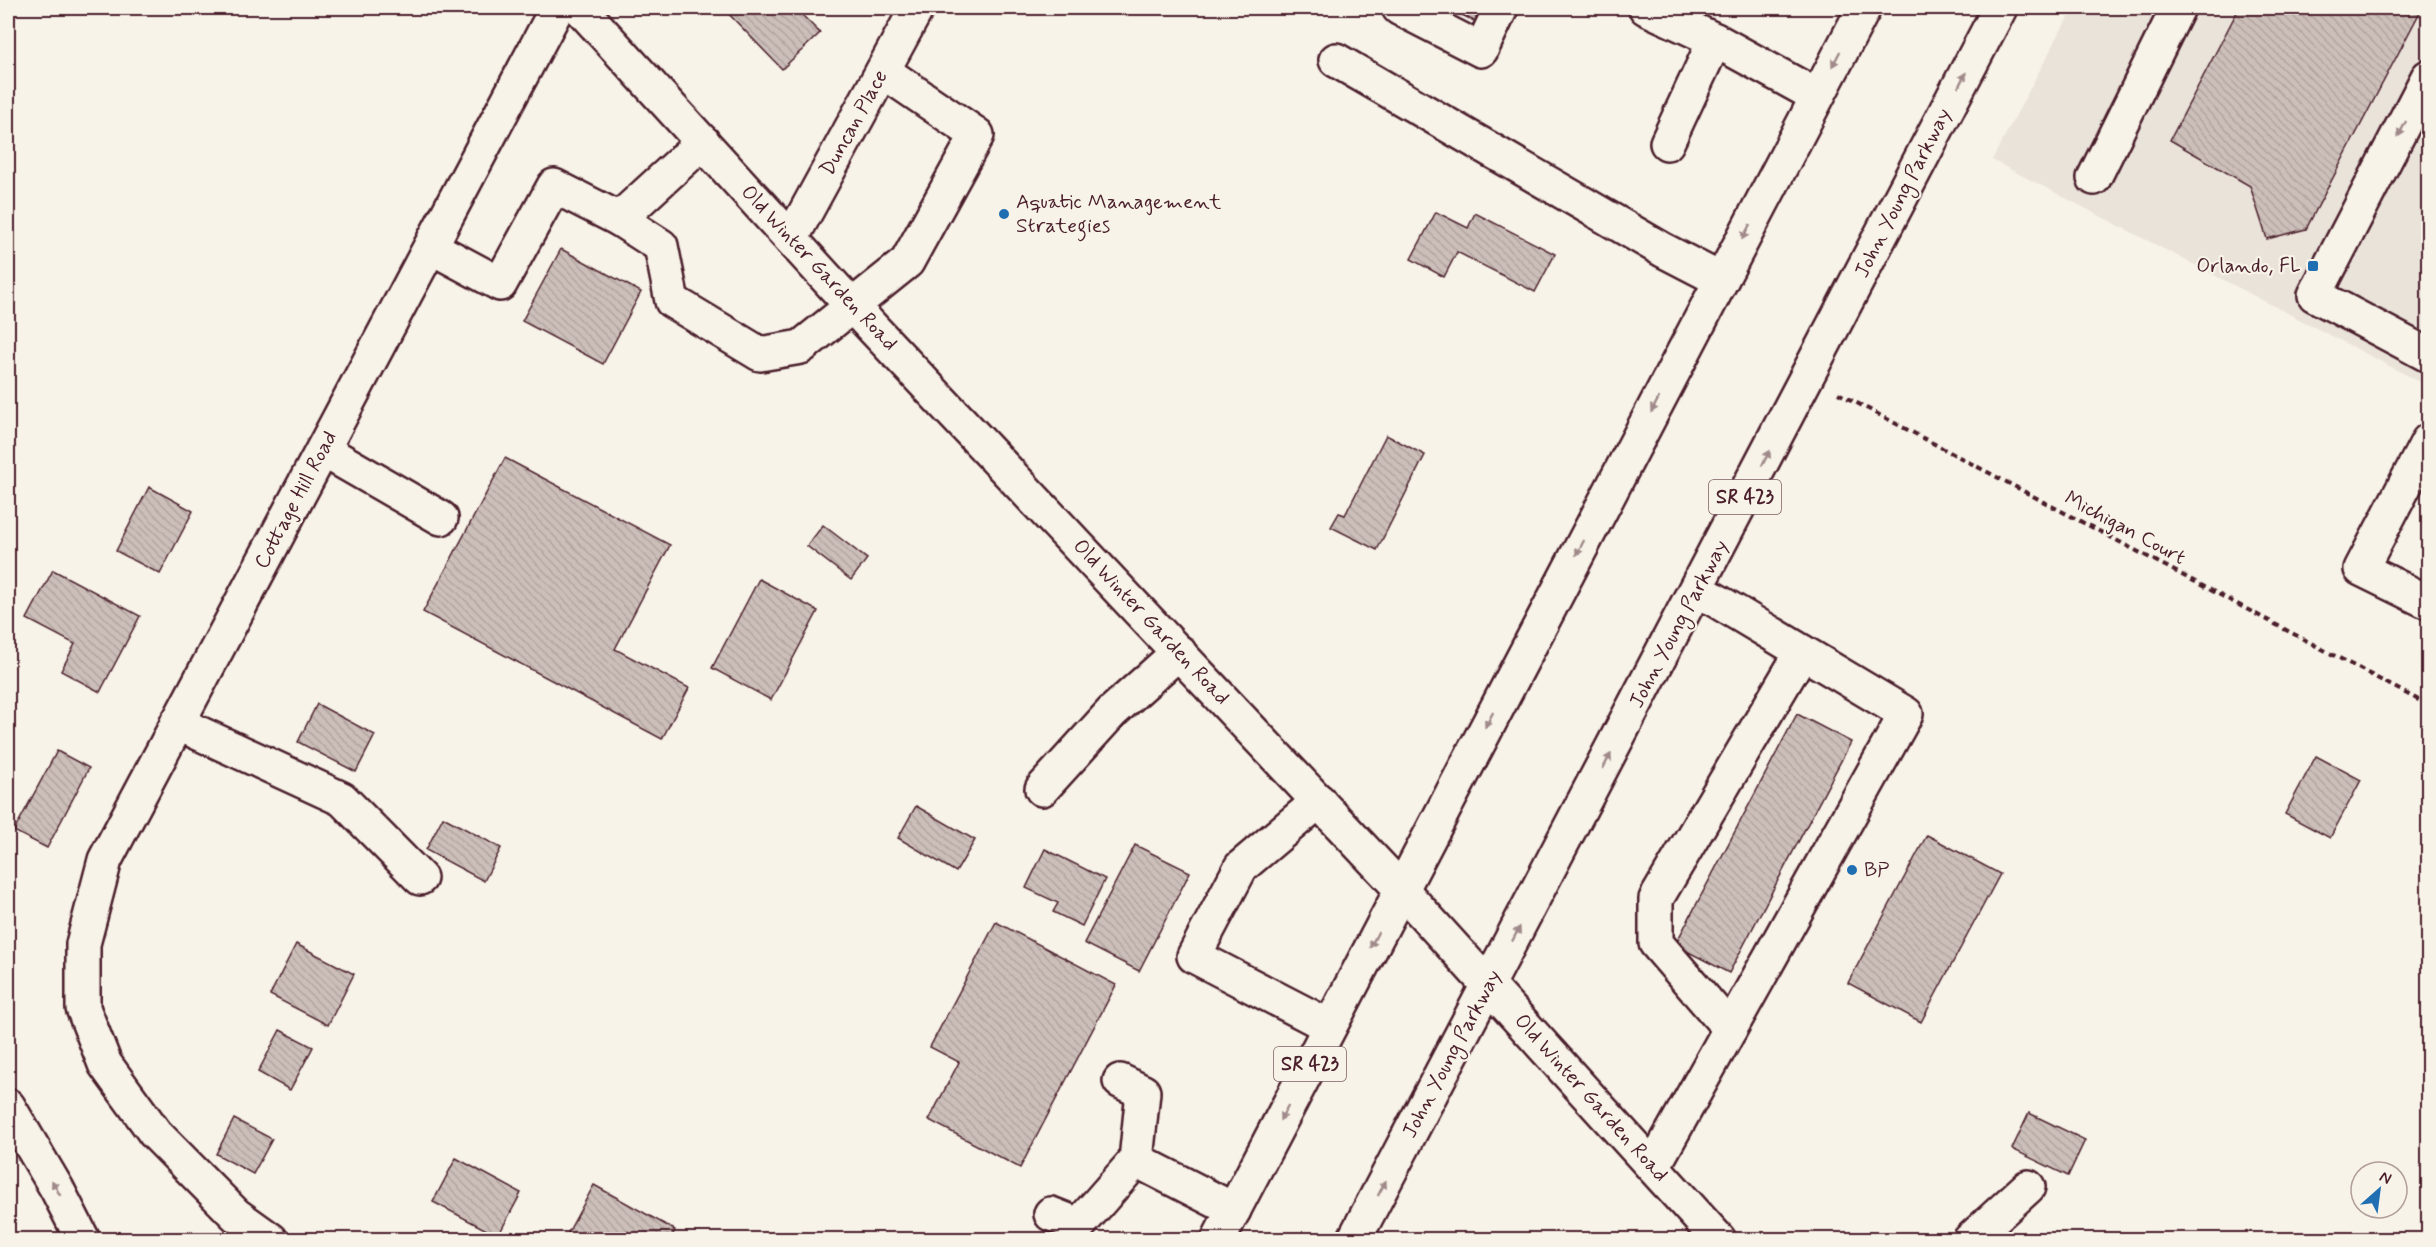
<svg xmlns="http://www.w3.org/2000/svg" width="2436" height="1247" font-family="Mynerve,sans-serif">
	<defs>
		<pattern id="building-back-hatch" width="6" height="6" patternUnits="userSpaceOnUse" patternTransform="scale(1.5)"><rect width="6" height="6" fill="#ccbfb9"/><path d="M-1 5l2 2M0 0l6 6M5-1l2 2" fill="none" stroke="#b1a49f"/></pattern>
	</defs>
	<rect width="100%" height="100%" fill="#f7f3e8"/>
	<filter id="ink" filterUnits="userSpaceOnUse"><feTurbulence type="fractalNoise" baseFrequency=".0167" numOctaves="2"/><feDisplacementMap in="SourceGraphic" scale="12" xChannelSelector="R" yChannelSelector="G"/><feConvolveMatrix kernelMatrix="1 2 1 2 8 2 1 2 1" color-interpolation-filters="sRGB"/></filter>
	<g filter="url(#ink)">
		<path fill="#eae3da" d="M2073 8H2428V386L1992 160Z"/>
		<g fill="url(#building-back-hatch)" stroke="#4a1f2b" stroke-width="1.5">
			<path d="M723 8H795L820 33 782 69Z"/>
			<path d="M1448 8H1488L1480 24Z"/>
			<path d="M2239 8H2422L2306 229 2267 239 2250 186 2170 140Z"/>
			<path d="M1436 212 1468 228 1475 213 1555 254 1535 292 1457 252 1444 277 1411 259Z"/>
			<path d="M561 249 641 292 603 364 522 321Z"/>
			<path d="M1386 435 1425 455 1377 550 1331 527 1339 513 1345 515Z"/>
			<path d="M505 458 670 545 615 649 689 688 662 739 423 612Z"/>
			<path d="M149 487 193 511 160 574 116 551Z"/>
			<path d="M823 525 867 559 851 580 807 546Z"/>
			<path d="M53 570 140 616 100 692 61 671 75 644 27 619Z"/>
			<path d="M759 579 818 611 771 700 712 668Z"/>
			<path d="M317 704 375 735 356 772 298 742Z"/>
			<path d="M1797 714 1851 742 1729 973 1675 945Z"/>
			<path d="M57 751 89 768 47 848 14 831Z"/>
			<path d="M2316 756 2361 780 2330 838 2285 814Z"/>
			<path d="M916 806 975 840 956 872 898 838Z"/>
			<path d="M443 817 501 848 484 881 426 850Z"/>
			<path d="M1927 835 2000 874 1921 1022 1848 983Z"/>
			<path d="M1135 845 1190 872 1139 971 1084 943Z"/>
			<path d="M1045 849 1105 879 1082 926 1053 912 1058 903 1026 888Z"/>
			<path d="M996 922 1116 985 1020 1168 929 1120 959 1062 930 1047Z"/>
			<path d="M296 944 354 974 328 1025 270 995Z"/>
			<path d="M280 1030 313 1047 290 1090 258 1072Z"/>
			<path d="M2029 1113 2085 1140 2068 1176 2012 1149Z"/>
			<path d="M234 1119 272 1139 253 1174 216 1154Z"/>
			<path d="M456 1158 521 1193 498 1236 433 1202Z"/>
			<path d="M594 1185 675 1230 670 1240H564Z"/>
		</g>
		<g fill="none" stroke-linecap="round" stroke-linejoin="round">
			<defs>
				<g id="minor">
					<path d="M1399 8 1481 50 1501 8"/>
					<path d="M1646 8 1715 40 1817 96"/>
					<path d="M1336 60 1663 250 1721 280"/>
					<path d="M2428 77 2315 295 2428 355"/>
					<path d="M703 142 619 219 661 246 672 301 760 354 801 347 907 262 977 135 883 71"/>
					<path d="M1667 143 1715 40"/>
					<path d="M2094 178 2178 8"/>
					<path d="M791 239 917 8"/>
					<path d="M431 247 500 284 554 186 619 219"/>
					<path d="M2428 441 2361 569 2428 602"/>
					<path d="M323 450 441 518"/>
					<path d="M177 723 342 799 420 878"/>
					<path d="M1042 789 1112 712 1179 652"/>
					<path d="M1319 801 1241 867 1194 956 1329 1026"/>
					<path d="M1730 1029 1656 943V899L1802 652"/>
					<path d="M1136 1160 1234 1210"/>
					<path d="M1653 1167 1906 714 1697 589"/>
					<path d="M1051 1214 1079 1225 1136 1160 1143 1092 1120 1081"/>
					<path d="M271 1240 236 1215 155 1133 105 1064 83 1008V944L105 860 557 8"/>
					<path d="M1970 1240 2028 1187"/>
				</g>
				<g id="major">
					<path d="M580 8 852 306 1400 888 1719 1240"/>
					<path d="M1218 1240 1864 8"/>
					<path d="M1354 1240 2000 8"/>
				</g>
				<path id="highway" d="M8 1106 57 1189 83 1240"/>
			</defs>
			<use href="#minor" stroke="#4a1f2b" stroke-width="38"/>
			<use href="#major" stroke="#4a1f2b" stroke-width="38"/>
			<use href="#highway" stroke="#4a1f2b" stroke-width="38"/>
			<path stroke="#4a1f2b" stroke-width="4" stroke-dasharray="6 4.5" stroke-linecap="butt" d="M1838 393 2428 705"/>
			<use href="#minor" stroke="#f7f3e8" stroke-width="33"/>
			<use href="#major" stroke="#f7f3e8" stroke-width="33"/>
			<use href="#highway" stroke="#f7f3e8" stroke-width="33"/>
		</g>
		<defs><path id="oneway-solid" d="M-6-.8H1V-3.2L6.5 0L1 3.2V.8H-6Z" transform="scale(1.5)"/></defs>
		<g fill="#a0898a">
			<use href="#oneway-solid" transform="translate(1836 59) rotate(118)"/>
			<use href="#oneway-solid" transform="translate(1962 80) rotate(-63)"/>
			<use href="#oneway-solid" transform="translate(2402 129) rotate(117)"/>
			<use href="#oneway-solid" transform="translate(1746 232) rotate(118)"/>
			<use href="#oneway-solid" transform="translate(1655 405) rotate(118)"/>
			<use href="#oneway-solid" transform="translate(1766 458) rotate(-62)"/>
			<use href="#oneway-solid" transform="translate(1580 548) rotate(118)"/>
			<use href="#oneway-solid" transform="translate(1489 720) rotate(118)"/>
			<use href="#oneway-solid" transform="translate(1607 761) rotate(-62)"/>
			<use href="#oneway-solid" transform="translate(1516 934) rotate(-62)"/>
			<use href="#oneway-solid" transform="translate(1374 940) rotate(117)"/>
			<use href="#oneway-solid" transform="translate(1284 1113) rotate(118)"/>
			<use href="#oneway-solid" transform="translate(56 1188) rotate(-119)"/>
			<use href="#oneway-solid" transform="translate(1382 1188) rotate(-62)"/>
		</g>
	</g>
	<g fill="#1f6fb2" stroke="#f7f3e8" stroke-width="2">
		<circle cx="1004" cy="214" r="6"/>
		<rect x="2307" y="260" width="12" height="12" rx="3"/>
		<circle cx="1852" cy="870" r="6"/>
	</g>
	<g text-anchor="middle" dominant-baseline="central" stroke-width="4.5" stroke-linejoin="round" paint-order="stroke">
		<g fill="#f7f3e8" stroke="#7e5f64" stroke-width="1.5">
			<rect x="1709" y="480" width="72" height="34" rx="4.5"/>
			<rect x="1274" y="1047" width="72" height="34" rx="4.5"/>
		</g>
		<g font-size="20" font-weight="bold" fill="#4a1f2b">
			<text x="1745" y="497">SR 423</text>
			<text x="1310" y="1064">SR 423</text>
		</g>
		<g font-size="21" fill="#4a1f2b" stroke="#f7f3e8">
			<text transform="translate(854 123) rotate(-61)">Duncan Place</text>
			<text transform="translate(1903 193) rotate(-63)">John Young Parkway</text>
			<text transform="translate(819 268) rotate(47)">Old Winter Garden Road</text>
			<text transform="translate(296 500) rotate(-62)">Cottage Hill Road</text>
			<text transform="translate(2125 528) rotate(28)">Michigan Court</text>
			<text transform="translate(1151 622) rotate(47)">Old Winter Garden Road</text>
			<text transform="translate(1679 624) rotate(-62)">John Young Parkway</text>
			<text transform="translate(1452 1054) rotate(-62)">John Young Parkway</text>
			<text transform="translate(1591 1098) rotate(48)">Old Winter Garden Road</text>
		</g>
		<g font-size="21" fill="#4a1f2b" stroke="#f7f3e8" text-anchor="start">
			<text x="1016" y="202">Aquatic Management<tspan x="1016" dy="24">Strategies</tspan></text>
			<text x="2301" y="266" text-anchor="end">Orlando, FL</text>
			<text x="1864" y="870">BP</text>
		</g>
	</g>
	<rect width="2436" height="1247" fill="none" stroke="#f7f3e8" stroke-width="30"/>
	<rect x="15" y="15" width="2406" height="1217" fill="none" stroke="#4a1f2b" stroke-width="2" filter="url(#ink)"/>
	<g transform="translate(2379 1190) rotate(28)"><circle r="28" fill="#f7f3e8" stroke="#b29e9c" stroke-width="1.5"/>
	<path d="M0-4.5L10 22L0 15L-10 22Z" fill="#1f6fb2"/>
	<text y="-9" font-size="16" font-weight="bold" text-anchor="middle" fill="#4a1f2b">N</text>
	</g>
</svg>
